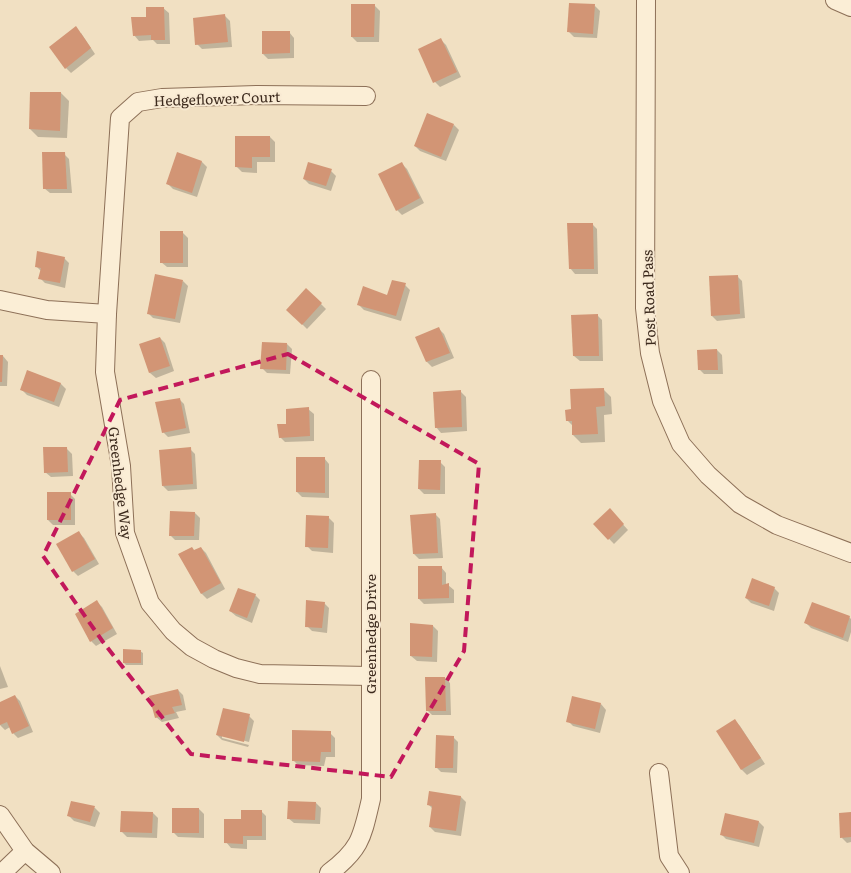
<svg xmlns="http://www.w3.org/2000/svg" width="851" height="873" font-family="Literata,serif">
	<rect width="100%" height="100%" fill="#f1e0c2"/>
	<g fill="#0003">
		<path d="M375 6 380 11 379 42H357L352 37Z"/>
		<path d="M595 6 600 11 597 38 574 37 569 32Z"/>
		<path d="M163 8 169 13 170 44H157L153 40 139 41 134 35 147 18Z"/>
		<path d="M225 16 230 21 232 47 202 49 197 44Z"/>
		<path d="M289 32 294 38V58L268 59 263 54Z"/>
		<path d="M81 33 95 54 71 73 66 68Z"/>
		<path d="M441 40 446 45 461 77 440 87 435 82Z"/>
		<path d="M61 93 69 101 67 138 38 137 30 129Z"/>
		<path d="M454 125 459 130 446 161 420 151 415 146Z"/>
		<path d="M270 137 275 142V162H257V173L242 172 236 166Z"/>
		<path d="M64 154 69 159 72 193H50L44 188Z"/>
		<path d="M178 154 202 162 207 167 197 197 173 189 168 184Z"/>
		<path d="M402 164 407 169 424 203 402 215 397 210Z"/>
		<path d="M331 171 336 176 331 191 309 184 304 179Z"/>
		<path d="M592 224 597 229 598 274H575L570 268Z"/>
		<path d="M183 233 188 238V267H167L161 262Z"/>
		<path d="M64 258 69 263 65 288 45 283 40 278 41 271 36 266Z"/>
		<path d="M737 276 742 281 745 318 717 321 712 316Z"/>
		<path d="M183 281 188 286 180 323 153 318 148 313Z"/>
		<path d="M405 285 410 290 401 321 364 310 359 305 388 296Z"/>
		<path d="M307 290 326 309 307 329 288 310Z"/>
		<path d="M597 315 602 320 603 361H580L574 356Z"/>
		<path d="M439 329 444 334 454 358 432 367 427 362 417 338Z"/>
		<path d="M160 338 165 343 174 371 156 378 150 373 140 345Z"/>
		<path d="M287 344 292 349 290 374 267 373 262 368Z"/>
		<path d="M717 350 722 355 723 374H704L699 369Z"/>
		<path d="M0 356H3L8 362 7 386H0Z"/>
		<path d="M28 371 61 384 66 389 59 407 27 395 22 390Z"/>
		<path d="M603 389 611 397 612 414 604 415 605 442 581 443 573 435V426L567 420 572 410Z"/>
		<path d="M461 392 466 397 467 431 441 433 436 427Z"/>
		<path d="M179 399 184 404 190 433 168 437 163 432Z"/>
		<path d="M308 409 314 414V441L285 442 280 437 287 426Z"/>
		<path d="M67 449 72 454 73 476 51 477 45 472Z"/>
		<path d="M190 449 195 454 197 489 168 491 163 486Z"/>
		<path d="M324 458 329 464V498L302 497 297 492Z"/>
		<path d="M440 462 445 467V494H424L419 489Z"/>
		<path d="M70 494 75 499V525H53L48 520Z"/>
		<path d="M610 510 628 530 614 544 595 524Z"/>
		<path d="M195 513 200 518 199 540H175L170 535Z"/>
		<path d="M435 514 440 519 443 558 419 559 414 554Z"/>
		<path d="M329 518 334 523 333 553 312 551 307 546Z"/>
		<path d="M79 533 84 538 99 564 78 576 73 571Z"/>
		<path d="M201 548 206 553 225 589 207 599 202 594 180 555Z"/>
		<path d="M441 567 446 573V585H448L454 590V603L424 604 419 599Z"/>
		<path d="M774 588 779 593 774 611 751 603 746 598Z"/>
		<path d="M255 595 260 600 252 623 236 616 230 611Z"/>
		<path d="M97 602 102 607 117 634 96 646 91 641Z"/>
		<path d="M324 603 329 608 327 633 312 631 307 626Z"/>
		<path d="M849 617 851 619V632L848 642 811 628 806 623Z"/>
		<path d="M433 626 438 631 437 662 417 661 411 656Z"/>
		<path d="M140 651 143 653V665H126L124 663Z"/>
		<path d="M0 666 8 687 0 689Z"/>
		<path d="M445 678 450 683 451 715H432L427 710Z"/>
		<path d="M178 690 183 695 186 710 176 712 179 718 162 722 156 717Z"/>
		<path d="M15 696 20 701 33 732 18 738 13 733 10 727 5 730 0 725V704Z"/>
		<path d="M601 704 606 710 600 733 573 726 568 721Z"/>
		<path d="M249 716 254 721 249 742 222 735V738L249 745 248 747 222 740 217 735Z"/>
		<path d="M735 721 740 726 765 764 747 775 742 770 718 732Z"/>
		<path d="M330 733 335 738V757H326L324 766 298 765 293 760Z"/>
		<path d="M453 737 458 742 457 773 441 772 436 767Z"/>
		<path d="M461 797 466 802 461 836 435 832 430 827 433 809 428 804Z"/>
		<path d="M72 802 95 808 100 813 95 827 74 821 69 816Z"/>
		<path d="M316 803 321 808 320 824 294 823 288 818Z"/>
		<path d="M199 809 204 814V838L178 837 173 832Z"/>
		<path d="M261 811 266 816V840H247V849L231 848 226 842 242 820Z"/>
		<path d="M153 813 158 818 157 838 127 837 122 832Z"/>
		<path d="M851 813V842L847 843 842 838Z"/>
		<path d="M726 814 759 822 764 827 759 847 726 839 721 834Z"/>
	</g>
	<g fill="#d29575">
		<path d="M569 3 595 4 593 34 567 32Z"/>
		<path d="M351 4H375L374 37H351Z"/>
		<path d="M146 7H164L165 40H151V35L133 36 131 17H146Z"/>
		<path d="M225 14 228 42 195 45 193 18Z"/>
		<path d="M76 26 91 48 65 69 49 47Z"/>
		<path d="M262 31H290V53L262 54Z"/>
		<path d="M441 38 457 72 433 83 418 49Z"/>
		<path d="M30 92H61L60 131 29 129Z"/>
		<path d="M427 113 454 124 441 157 414 146Z"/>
		<path d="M235 136H270V157H252V168L235 167Z"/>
		<path d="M42 152H65L67 189H43Z"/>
		<path d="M177 152 202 161 192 193 166 184Z"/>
		<path d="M308 162 332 169 326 186 303 179Z"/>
		<path d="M402 162 420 198 396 211 378 174Z"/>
		<path d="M567 223H593L594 269H569Z"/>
		<rect x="160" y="231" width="23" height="32"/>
		<path d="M37 251 65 257 60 283 38 279 41 268 35 267Z"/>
		<path d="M155 274 183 280 175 319 147 314Z"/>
		<path d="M738 275 740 314 711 316 709 276Z"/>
		<path d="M392 280 406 283 396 316 357 305 363 286 387 295Z"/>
		<path d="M306 288 322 303 302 325 286 310Z"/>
		<path d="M598 314 599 356H573L571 315Z"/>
		<path d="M439 327 450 353 426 362 415 337Z"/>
		<path d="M160 337 170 366 149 373 139 344Z"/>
		<path d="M262 342 287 343 286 370 260 369Z"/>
		<path d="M717 349 718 370H698L697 350Z"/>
		<path d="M0 355H3L2 382H0Z"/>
		<path d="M27 370 61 383 54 402 20 390Z"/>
		<path d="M604 388 605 406 596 407 598 434 572 435V421H566L565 410 571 409 570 389Z"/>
		<path d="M461 390 462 427 435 428 433 392Z"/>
		<path d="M180 398 186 428 162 433 155 402Z"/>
		<path d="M309 407 310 436 279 438 277 424H286V409Z"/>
		<path d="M43 447H67L68 472 44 473Z"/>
		<path d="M191 447 193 484 162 486 159 450Z"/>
		<path d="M296 457H325V493L296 492Z"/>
		<path d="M419 460H441L440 490 418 489Z"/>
		<rect x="47" y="492" width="24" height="28"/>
		<path d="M610 508 624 524 608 540 593 524Z"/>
		<path d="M170 511 195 512 194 536H169Z"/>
		<path d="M436 513 438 553 413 554 410 515Z"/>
		<path d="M306 515 329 516 328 548 305 547Z"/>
		<path d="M79 531 95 559 72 572 56 544Z"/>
		<path d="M192 547 194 550 201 547 221 583 201 594 178 554Z"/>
		<path d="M418 566H442V585L449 583V598L418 599Z"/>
		<path d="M752 578 775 587 769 606 745 598Z"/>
		<path d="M238 588 256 594 247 618 229 611Z"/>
		<path d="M97 600 113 628 90 642 75 614Z"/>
		<path d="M306 600 325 602 322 628 305 627Z"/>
		<path d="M812 602 850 616 843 638 804 623Z"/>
		<path d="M410 623 433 625 432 657 410 656Z"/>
		<path d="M123 649 141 650V663H123Z"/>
		<path d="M425 677H445L446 711H426Z"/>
		<path d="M178 689 182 705 172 707 175 713 155 718 149 696Z"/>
		<path d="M15 695 29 726 12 734 7 722 0 725V702Z"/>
		<path d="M572 696 601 703 595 729 566 722Z"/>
		<path d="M223 708 250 714 244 742 216 735Z"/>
		<path d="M735 719 761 758 741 770 716 731Z"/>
		<path d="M292 730 331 731V752H321L320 762 292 761Z"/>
		<path d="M436 735 454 736 453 768H435Z"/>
		<path d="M429 791 461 796 456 831 429 827 432 806 427 805Z"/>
		<path d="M71 801 95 806 90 822 67 816Z"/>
		<path d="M288 801 316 802 315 820 287 819Z"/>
		<rect x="172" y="808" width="27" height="25"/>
		<path d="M241 810H262V836H243V844L224 843V819H241Z"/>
		<path d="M121 811 153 812 152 833 120 832Z"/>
		<path d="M851 812V837L840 838 839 813Z"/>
		<path d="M725 813 759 821 754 843 720 835Z"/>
	</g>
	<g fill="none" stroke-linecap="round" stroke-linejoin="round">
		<defs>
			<g id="street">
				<path d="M646 0 645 308 650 353 662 401 681 444 708 475 740 504 777 525 851 553"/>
				<path d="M835 0 851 7"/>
				<path d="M0 300 47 310 107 314 105 372 121 466 125 533 150 603 173 631 192 647 214 659 236 668 260 674 370 676"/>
				<path d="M107 314 120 118 138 102 162 98 258 95 366 96"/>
				<path d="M659 773 669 856 680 873"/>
				<path d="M0 815 25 851 51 873"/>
				<path d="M2 873 25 851"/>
				<path d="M329 873C361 849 362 837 371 799V380"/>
			</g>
		</defs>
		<use href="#street" stroke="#8d7058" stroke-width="20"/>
		<use href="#street" stroke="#fbeed6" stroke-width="18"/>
	</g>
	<path fill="none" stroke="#c2185b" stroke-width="4" stroke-dasharray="10 6" stroke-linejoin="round" d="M288 354 479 464 464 651 391 777 191 754 103 642 43 556 120 400Z"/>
	<g text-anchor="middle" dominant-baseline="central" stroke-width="4" stroke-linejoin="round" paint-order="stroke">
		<g font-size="14" fill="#3c2a1d" stroke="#f8ead3">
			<text transform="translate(217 98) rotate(-2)">Hedgeflower Court</text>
			<text transform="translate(648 298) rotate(-92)">Post Road Pass</text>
			<text transform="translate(121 483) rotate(83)">Greenhedge Way</text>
			<text transform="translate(370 634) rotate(-90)">Greenhedge Drive</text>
		</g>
	</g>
</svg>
